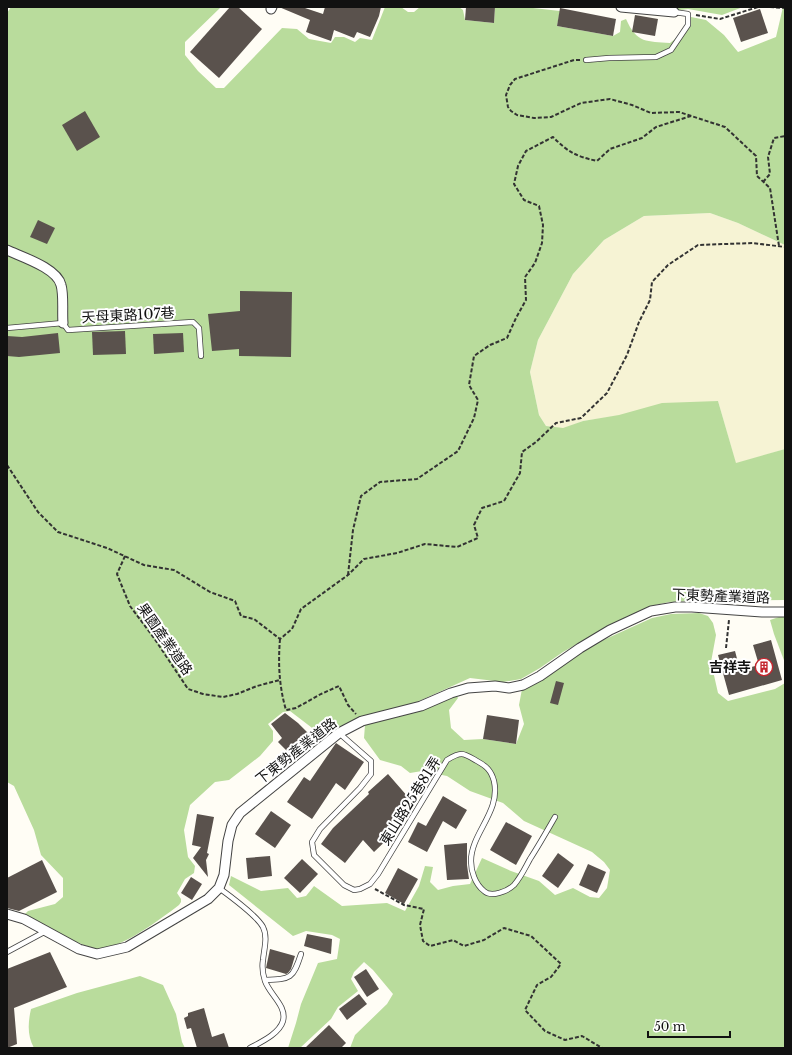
<svg xmlns="http://www.w3.org/2000/svg" width="792" height="1055" font-family="'Libre Baskerville','Noto Sans TC',serif">
	<rect width="100%" height="100%" fill="#fffdf5"/>
	<path fill="#f6f3d4" d="M710 213 738 223 785 245V449L736 464 718 401 583 421 563 429 546 426 539 415 530 372 538 340 573 274 604 240 644 216Z"/>
	<g fill="#b9dc9c">
		<path d="M11 7H221L185 42V55L198 71 216 88H224L282 28 297 29 309 39 331 43 335 37H344L355 42 360 38 372 40 385 7H401L408 12H414L420 7H459L463 10 465 20 494 23 495 7H524L560 11 557 26 613 36 620 32 621 21 626 19C637 44 647 41 670 43L691 26V17L706 20 724 35 738 52 776 37 783 7H785V245L738 223 710 213 644 216 604 240 573 274 538 340 530 372 539 415 546 426 563 428 583 421 619 415 662 403 718 401 736 463 785 449V600L690 601 669 602 651 606 593 635 563 652 540 668 521 679 503 682 470 678 417 702 363 717 328 732 320 734 290 711 283 712 268 724 273 731V741L260 756 229 780 215 782 190 805 184 830 188 857 195 866 194 873 185 879 177 893 181 899V902L179 905C159 920 120 950 96 949 92 949 88 946 84 945 63 937 43 926 24 915L28 911 55 904 63 897V878L41 855 34 830 14 786 7 782V13Z"/>
		<path d="M619 7H743L722 15 688 9 673 11Z"/>
		<path d="M699 613 708 616 713 623 716 635 711 662 718 693 728 701 775 689 785 683V1048H350L355 1035 387 1004 393 994 373 970 364 962 354 972 351 979 358 991 338 1007 331 1019 300 1048H288L296 1023 301 1004 318 963 337 959 340 939 332 935 306 931 293 936 229 885 231 876 261 891 288 888 297 898 306 896 314 886 342 906 387 903 405 911 419 886 425 866 433 867 430 882 438 890 453 886 470 884 482 858 511 871 539 881 555 895 573 888 590 897 599 898 607 888 610 870 604 862 592 852 524 821 503 803 470 791 447 776 422 771 410 773 401 766 380 760 364 738 365 725 370 720 455 693 458 698 449 710 451 728 464 740 483 739 516 744 524 724 519 705 522 689 588 647 652 618 671 614Z"/>
		<path d="M785 615V663L774 634 770 620Z"/>
		<path d="M140 976 163 985 176 1014 182 1042 185 1048H34C27 1036 28 1022 31 1009L77 993Z"/>
	</g>
	<g fill="#5a524d">
		<path d="M230 7H238L262 29 219 78 190 52Z"/>
		<path d="M279 7H302L323 14 325 7H381L379 16 370 37 357 32 354 38 334 30 331 41 306 32 310 20Z"/>
		<path d="M466 7H495L494 23 465 20Z"/>
		<path d="M560 8 616 19 613 36 557 26Z"/>
		<path d="M760 9 768 33 741 42 733 18Z"/>
		<path d="M635 15 658 19 655 36 632 32Z"/>
		<path d="M85 111 100 137 77 151 62 125Z"/>
		<path d="M38 220 55 228 47 244 30 237Z"/>
		<path d="M240 291 292 292 291 357 239 356V349L212 351 208 314 240 311Z"/>
		<path d="M125 331 126 354 93 355 92 332Z"/>
		<path d="M58 333 60 353 19 357 7 356V336L22 337Z"/>
		<path d="M183 333 184 352 154 354 153 334Z"/>
		<path d="M771 640 782 680 729 695 718 655 735 651 740 670 759 665 753 645Z"/>
		<path d="M556 681 564 683 558 705 550 703Z"/>
		<path d="M285 713 298 723 309 734 290 754 278 742 282 738 271 724Z"/>
		<path d="M487 715 519 720 516 744 483 739Z"/>
		<path d="M336 743 364 762 345 790 336 783 312 819 287 802 304 777 310 781Z"/>
		<path d="M388 774 415 805 391 826 396 831 374 852 363 840 345 863 321 844 333 828 369 794 368 792Z"/>
		<path d="M443 796 467 810 456 829 443 821 427 852 408 842 418 822 426 826Z"/>
		<path d="M271 811 291 825 275 848 255 834Z"/>
		<path d="M197 814 214 817 207 853 209 854 206 860 208 877 193 858 201 847 192 845Z"/>
		<path d="M506 822 532 836 516 865 490 850Z"/>
		<path d="M467 843V865L469 879 447 880 444 845Z"/>
		<path d="M558 853 574 865 558 888 542 876Z"/>
		<path d="M270 856 272 876 248 879 246 858Z"/>
		<path d="M302 859 318 874 300 893 284 878Z"/>
		<path d="M42 860 57 892 19 911 7 908V878Z"/>
		<path d="M588 864 606 872 597 893 579 885Z"/>
		<path d="M398 868 418 879 404 904 385 893Z"/>
		<path d="M191 877 202 884 192 900 181 893Z"/>
		<path d="M307 934 332 939 331 954 304 946Z"/>
		<path d="M270 949 295 956 291 969 288 973 286 974 266 968Z"/>
		<path d="M50 952 67 987 14 1008 17 1044 7 1048V969Z"/>
		<path d="M366 969 379 989 367 997 354 977Z"/>
		<path d="M359 994 367 1004 347 1020 339 1009Z"/>
		<path d="M204 1008 212 1037 224 1033 229 1048H197L191 1028 187 1029 184 1018 188 1016V1013Z"/>
		<path d="M329 1025 346 1043 341 1048H305Z"/>
	</g>
	<g fill="none" stroke-linecap="round" stroke-linejoin="round">
		<defs>
			<g id="service">
				<path d="M586 60 609 58 656 57 671 50 688 25V14L674 12"/>
				<path d="M7 328 63 323 68 330 193 322 199 328 201 356"/>
				<path d="M339 733 371 761V774L360 788 320 829 312 842 314 855 344 885 354 890 360 889 370 884 378 874 447 760C462 751 463 753 477 761 486 766 491 770 494 781 501 812 471 833 471 861 471 871 475 884 484 891 491 898 508 891 514 885 521 877 525 868 530 859 539 845 547 831 555 817"/>
				<path d="M219 888C230 896 257 916 263 927 268 937 264 949 263 960 262 966 263 975 265 981 270 995 287 1006 283 1021 279 1034 261 1042 250 1048"/>
				<path d="M7 952 46 931"/>
				<path d="M265 980C291 979 293 979 301 954"/>
			</g>
			<g id="minor">
				<path d="M621 7 674 12"/>
				<path d="M271 9 272 7"/>
				<path d="M7 250C22 257 57 268 61 285 64 295 62 313 63 323"/>
				<path d="M7 914 24 919 79 949 97 954 127 947 208 899 219 888 224 875 228 841 232 825 240 813 339 733 362 721 421 706 451 693 468 688 495 686 509 688 523 685 540 676 580 648 610 630 651 611 675 607H692L762 612H785"/>
			</g>
		</defs>
		<use href="#service" stroke="#444" stroke-width="6"/>
		<use href="#minor" stroke="#444" stroke-width="11"/>
		<g stroke="#333" stroke-width="2" stroke-dasharray="4 2" stroke-linecap="butt">
			<path d="M770 7 785 8"/>
			<path d="M696 15 720 19 758 7"/>
			<path d="M580 60H574L515 79 510 85 506 95 508 107 511 111 517 115 534 118 551 117 581 103 610 99 632 105 651 113 679 112 725 127 756 156 757 176 770 188 779 246"/>
			<path d="M763 182 770 174 768 157 774 138 785 136"/>
			<path d="M7 465 38 512 58 532 107 548 144 565 174 570 210 592 235 601 241 616 254 619 280 639 292 629 301 609 348 575 364 559 397 553 425 544 457 547 478 538 474 525 482 508 504 501 520 473 522 452 536 442 556 423 581 418 607 393 627 355 639 322 650 300 652 282 668 265 698 245 753 243 785 247"/>
			<path d="M125 556 117 574 130 606 154 638 188 689 203 694 223 697 237 694 257 686 280 680"/>
			<path d="M348 575 353 530 361 496 380 482 417 479 458 451 474 418 478 400 469 385 474 356 490 345 507 338 516 318 526 300 525 277 535 263 542 243 543 225 539 206 524 200 514 184 518 166 526 151 553 137C568 152 575 156 597 161L610 149 642 138 656 127 691 116"/>
			<path d="M280 639C278 663 279 686 286 710L296 708 321 694 339 686 348 705 356 714"/>
			<path d="M726 648 729 620"/>
			<path d="M375 889 404 905 424 909 420 925 423 941 430 946 453 940 464 946 484 940 504 928 531 936 561 964 551 977 537 985 525 1010 545 1031 565 1040 582 1036 602 1048"/>
		</g>
		<use href="#service" stroke="#fff" stroke-width="4.5"/>
		<use href="#minor" stroke="#fff" stroke-width="9"/>
	</g>
	<defs>
		<symbol id="building-ring" viewBox="-11 -11 22 22"><circle r="9.5" fill="#fff" stroke="#c4262e" stroke-width="1.5"/><path d="M-4-6H4V6H1V3H-1V6H-4ZM-2.5-4.3h1.7v1.8h-1.7ZM.8-4.3h1.7v1.8H.8ZM-2.5-1h1.7V.8h-1.7ZM.8-1h1.7V.8H.8Z" fill="#c4262e"/></symbol>
	</defs>
	<g fill-rule="evenodd">
		<use href="#building-ring" x="754" y="657" width="20" height="20"/>
	</g>
	<g text-anchor="middle" dominant-baseline="central" stroke-width="4" stroke-linejoin="round" paint-order="stroke">
		<g font-size="14" fill="#111" stroke="#fff">
			<text transform="translate(128 315) rotate(-3)">天母東路107巷</text>
			<text transform="translate(721 596) rotate(2)">下東勢產業道路</text>
			<text transform="translate(165 639) rotate(55)">果園產業道路</text>
			<text transform="translate(296 751) rotate(-38)">下東勢產業道路</text>
			<text transform="translate(410 801) rotate(-58)">東山路25巷81弄</text>
		</g>
		<g font-size="14" font-weight="bold" fill="#111" stroke="#fff" text-anchor="end">
			<text x="751" y="667">吉祥寺</text>
		</g>
	</g>
	<rect width="792" height="1055" fill="none" stroke="#111111" stroke-width="16"/>
	<path d="M648 1031v6h82v-6" fill="none" stroke="#111111" stroke-width="2"/>
	<text x="654" y="1031" font-size="12" fill="#111111" stroke="#ffffff" stroke-width="3" paint-order="stroke">50 m</text>
</svg>
